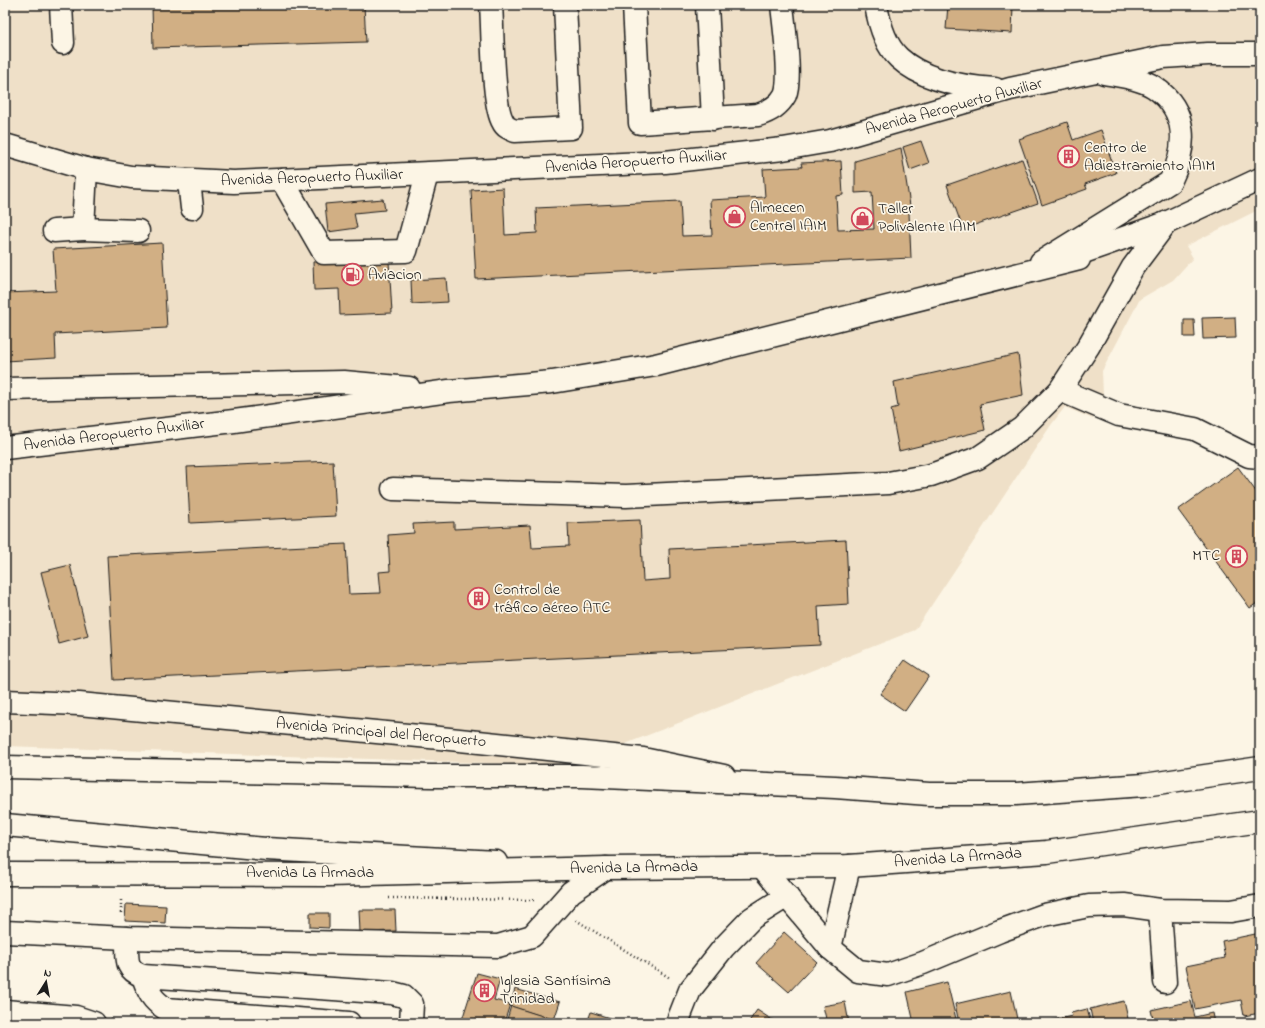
<svg xmlns="http://www.w3.org/2000/svg" width="1265" height="1028" font-family="'Indie Flower',sans-serif">
	<rect width="100%" height="100%" fill="#fcf5e5"/>
	<filter id="ink" filterUnits="userSpaceOnUse"><feTurbulence type="fractalNoise" baseFrequency=".025" numOctaves="2"/><feDisplacementMap in="SourceGraphic" scale="8" xChannelSelector="R" yChannelSelector="G"/><feConvolveMatrix kernelMatrix="1 2 1 2 8 2 1 2 1" color-interpolation-filters="sRGB"/></filter>
	<g filter="url(#ink)">
		<path fill="#efe0c8" d="M5 5H1260V209L1186 246 1193 258 1173 280 1140 299 1102 371 1103 395 1093 419 1065 407 1051 425 915 630 569 766 5 746Z"/>
		<g fill="#d1af84" stroke="#1c1c1c">
			<path d="M152 5H364L366 42 153 48Z"/>
			<path d="M948 5H1013L1012 33 946 29Z"/>
			<path d="M1067 122 1073 140 1101 130 1116 173 1085 184 1087 189 1042 205 1019 139Z"/>
			<path d="M921 141 929 163 910 170 903 147Z"/>
			<path d="M901 148 911 212 909 213 911 258 476 279 471 190 503 188 505 235 537 233 536 208 680 201 682 236 712 235 710 200 765 197 763 169 802 167 801 163 841 161 843 195 836 196 838 230 874 229 872 192 855 193V161Z"/>
			<path d="M1022 159 1038 203 963 229 947 185Z"/>
			<path d="M383 199 385 210 354 213 357 228 328 232 325 204Z"/>
			<path d="M162 243 167 328 55 334 56 358 5 361V293L56 291 53 249Z"/>
			<path d="M388 244 392 313 340 315 339 289 314 290 313 262 365 259Z"/>
			<path d="M446 278 448 302 412 304 411 280Z"/>
			<path d="M1235 317 1236 338 1203 339 1202 318Z"/>
			<path d="M1184 320H1194L1195 337H1184Z"/>
			<path d="M1018 354 1023 395 980 404 985 430 899 451 891 409 898 407 894 382Z"/>
			<path d="M333 461 336 516 190 523 187 467Z"/>
			<path d="M1238 467 1260 497V601L1250 608 1178 510Z"/>
			<path d="M640 520 643 581 670 579 669 549 846 540 849 604 818 606 820 645 114 680 107 556 346 544 349 594 381 593 379 572 390 571 388 535 414 533 413 524 454 522V529L530 525 532 548 569 546 568 523Z"/>
			<path d="M70 565 88 636 59 644 41 572Z"/>
			<path d="M905 660 929 676 905 711 880 694Z"/>
			<path d="M126 904 166 906 165 923 125 921Z"/>
			<path d="M359 910H395L396 931 360 932Z"/>
			<path d="M310 913H329V928L310 927Z"/>
			<path d="M784 932 817 962 789 992 756 963Z"/>
			<path d="M1260 933V1013L1244 1016 1241 1000 1195 1009 1186 966 1225 958 1222 941Z"/>
			<path d="M477 973 500 979 494 1000 510 1004 504 1023H461Z"/>
			<path d="M947 982 957 1023H914L907 992Z"/>
			<path d="M515 989 560 1002 554 1020 510 1006Z"/>
			<path d="M1011 991 1017 1019 999 1023H959L955 1004Z"/>
			<path d="M1124 1001 1129 1023H1093L1090 1009Z"/>
			<path d="M1191 1001 1195 1017 1212 1013 1214 1023H1154L1151 1010Z"/>
			<path d="M845 1002 849 1023H827L823 1006Z"/>
			<path d="M511 1006 555 1020 554 1023H506Z"/>
			<path d="M1087 1009 1091 1023H1040L1072 1016 1071 1013Z"/>
			<path d="M757 1010 777 1023H748Z"/>
			<path d="M591 1012 625 1023H587Z"/>
		</g>
		<g fill="none" stroke-linecap="round" stroke-linejoin="round">
			<defs>
				<g id="minor">
					<path d="M61 5 63 43"/>
					<path d="M491 5C493 29 492 105 503 122 505 127 510 129 515 131L571 128 565 5"/>
					<path d="M634 5 640 123 758 115C770 111 779 106 785 95 792 79 784 25 782 5"/>
					<path d="M707 5 713 119"/>
					<path d="M876 5C879 23 885 45 899 58 924 81 963 87 995 89"/>
					<path d="M5 145 86 169 131 177 234 182 665 162 783 149 830 141 1010 89 1163 57 1208 54H1260"/>
					<path d="M86 169 83 229 138 231"/>
					<path d="M282 180 324 253 406 251 427 174"/>
					<path d="M189 181 192 208"/>
					<path d="M54 231 83 229"/>
					<path d="M1064 259 1166 223 1260 179"/>
					<path d="M1041 262 1170 182C1187 148 1189 111 1154 87 1140 78 1120 76 1104 73"/>
					<path d="M5 389 344 382 409 388"/>
					<path d="M1060 390 1119 415 1195 429 1249 456 1260 457"/>
					<path d="M5 448 234 421 449 391 552 382 656 365 1079 259"/>
					<path d="M393 489 626 496 888 483 931 475 978 458 1022 428 1060 390 1088 347 1133 267 1166 223"/>
					<path d="M5 701 79 704 440 738 643 759 724 776"/>
					<path d="M5 825 266 849 496 862"/>
					<path d="M763 868 830 948 858 971 888 975 923 963 1000 931 1044 915 1089 906 1124 905 1160 910 1231 911 1260 906"/>
					<path d="M1160 910 1165 982"/>
					<path d="M5 932 127 938 498 946 532 936 571 892 606 868"/>
					<path d="M127 938C128 957 123 969 143 976L392 993 404 996 412 1004 411 1023"/>
					<path d="M830 948 849 866"/>
					<path d="M143 976C148 992 152 1000 166 1009L349 1023"/>
					<path d="M5 1011 76 1017 94 1023"/>
					<path d="M677 1023 690 990 724 947 752 918 787 896"/>
				</g>
				<g id="major">
					<path d="M5 767 432 776H582L835 787 929 794H1016L1144 785 1260 768"/>
					<path d="M5 874 328 875 606 868 849 866 1047 852 1260 821"/>
				</g>
				<path id="highway" d="M1256 822H1260"/>
			</defs>
			<use href="#minor" stroke="#1c1c1c" stroke-width="25"/>
			<use href="#major" stroke="#1c1c1c" stroke-width="25"/>
			<use href="#highway" stroke="#1c1c1c" stroke-width="25"/>
			<g stroke="#1c1c1c" stroke-width="2.5" stroke-dasharray="1 3" stroke-linecap="butt">
				<path d="M121 896V915"/>
				<path d="M389 898 534 900"/>
				<path d="M576 920 670 978"/>
			</g>
			<use href="#minor" stroke="#fcf5e5" stroke-width="22"/>
			<use href="#major" stroke="#fcf5e5" stroke-width="22"/>
			<use href="#highway" stroke="#fcf5e5" stroke-width="22"/>
		</g>
	</g>
	<defs>
		<symbol id="building-ring" viewBox="-11 -11 22 22"><circle r="9.5" fill="#fcf5e5" stroke="#d1495b" stroke-width="1.5"/><path d="M-4-6H4V6H1V3H-1V6H-4ZM-2.5-4.3h1.7v1.8h-1.7ZM.8-4.3h1.7v1.8H.8ZM-2.5-1h1.7V.8h-1.7ZM.8-1h1.7V.8H.8Z" fill="#d1495b"/></symbol>
		<symbol id="shop-ring" viewBox="-11 -11 22 22"><circle r="9.5" fill="#fcf5e5" stroke="#d1495b" stroke-width="1.5"/><path d="M-5-2.5h2.3a2.7 3.5 0 0 1 5.4 0H5L5.5 6h-11ZM-1.5-2.5h3a1.5 2.3 0 0 0-3 0Z" fill="#d1495b"/></symbol>
		<symbol id="fuel-ring" viewBox="-11 -11 22 22"><circle r="9.5" fill="#fcf5e5" stroke="#d1495b" stroke-width="1.5"/><path d="M-5.5-6h7V0h2V4h1.3V-2.5L3-4.5l.8-.8L6-3V5H2.5V1h-1V6h-7ZM-4.2-4.7v3.2H.2V-4.7Z" fill="#d1495b"/></symbol>
	</defs>
	<g fill-rule="evenodd">
		<use href="#building-ring" x="1056" y="144" width="25" height="25"/>
		<use href="#shop-ring" x="722" y="204" width="25" height="25"/>
		<use href="#shop-ring" x="850" y="206" width="25" height="25"/>
		<use href="#fuel-ring" x="340" y="262" width="25" height="25"/>
		<use href="#building-ring" x="1224" y="544" width="25" height="25"/>
		<use href="#building-ring" x="466" y="586" width="25" height="25"/>
		<use href="#building-ring" x="472" y="978" width="25" height="25"/>
	</g>
	<g text-anchor="middle" dominant-baseline="central" stroke-width="3.5" stroke-linejoin="round" paint-order="stroke">
		<g font-size="16" fill="#1c1c1c" stroke="#fcf5e5">
			<text transform="translate(954 107) rotate(-15)">Avenida Aeropuerto Auxiliar</text>
			<text transform="translate(636 162) rotate(-4)">Avenida Aeropuerto Auxiliar</text>
			<text transform="translate(312 178) rotate(-2)">Avenida Aeropuerto Auxiliar</text>
			<text transform="translate(114 435) rotate(-7)">Avenida Aeropuerto Auxiliar</text>
			<text transform="translate(381 733) rotate(5)">Avenida Principal del Aeropuerto</text>
			<text transform="translate(958 858) rotate(-4)">Avenida La Armada</text>
			<text transform="translate(634 868) rotate(-1)">Avenida La Armada</text>
			<text x="310" y="873">Avenida La Armada</text>
		</g>
		<g font-size="16" fill="#1c1c1c" stroke="#fcf5e5" text-anchor="start">
			<text x="1084" y="148">Centro de<tspan x="1084" dy="18">Adiestramiento IAIM</tspan></text>
			<text x="750" y="208">Almecen<tspan x="750" dy="18">Central IAIM</tspan></text>
			<text x="878" y="209">Taller<tspan x="878" dy="18">Polivalente IAIM</tspan></text>
			<text x="368" y="275">Aviacion</text>
			<text x="1220" y="556" text-anchor="end">MTC</text>
			<text x="494" y="590">Control de<tspan x="494" dy="18">tráfico aéreo ATC</tspan></text>
			<text x="500" y="981">Iglesia Santísima<tspan x="500" dy="18">Trinidad</tspan></text>
		</g>
	</g>
	<rect width="1265" height="1028" fill="none" stroke="#fcf5e5" stroke-width="20"/>
	<rect x="10" y="10" width="1245" height="1008" fill="none" stroke="#1c1c1c" stroke-width="1.5" filter="url(#ink)"/>
	<g transform="translate(46 982) rotate(11)" stroke="#fcf5e5" stroke-width="3" paint-order="stroke">
	<path d="M0-3L7 15L0 10L-7 15Z" fill="#1c1c1c"/>
	<text y="-6" font-size="11" font-weight="bold" text-anchor="middle" fill="#1c1c1c">N</text>
	</g>
</svg>
